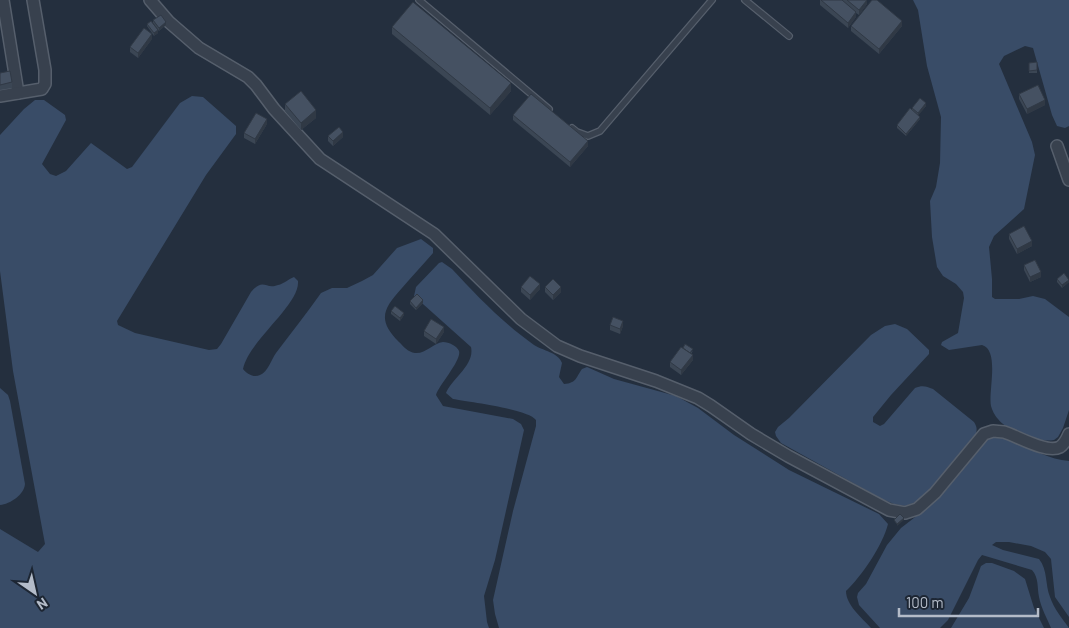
<svg xmlns="http://www.w3.org/2000/svg" width="1069" height="628" font-family="Barlow,sans-serif">
	<rect width="100%" height="100%" fill="#242f3e"/>
	<g fill="#394c67">
		<path d="M913 0H1069V126L1065 128 1057 126 1052 115 1033 48 1025 46 1004 56 999 64 1032 142 1035 155 1024 209 994 236 989 247 992 279V297L995 299H1019L1033 296 1045 299 1069 317V410L1063 428 1058 437 1054 440C1043 442 1034 438 1024 434 1015 431 1004 427 998 419 995 416 992 410 991 406 988 392 1000 350 982 345L949 350 941 345 942 342 958 333 964 298 963 292 956 284 943 276 937 267 932 237 930 201 936 187 940 163 941 117 927 66 918 10Z"/>
		<path d="M192 96 203 97 236 126V134L206 175 117 321 118 325 135 333 209 350 217 349 221 344 251 292C264 277 265 290 278 285 284 284 288 279 294 277L298 281C300 305 249 340 243 369 247 374 254 378 260 375 268 372 271 360 276 353 291 333 307 313 321 293L332 288H347L362 281 373 275 397 248 421 239 433 248V253C423 265 412 276 402 288 383 309 377 320 399 342 404 347 408 352 415 353 426 354 433 343 443 342 449 342 457 346 459 351 462 360 439 385 436 395L443 406 513 419 521 424 524 430 495 560 484 596 487 622 489 628H0V529L38 552 45 544 13 371 0 271V135L24 109 35 100H44L65 115 66 120 42 164 50 174 56 176 66 171 91 143 127 169 132 167 180 103Z"/>
		<path d="M442 262 452 269C477 296 504 324 534 345 543 351 558 352 562 363L559 377 564 384C577 383 576 377 582 369L587 367 614 379 676 396 698 408 734 435 789 470 879 514 888 524C883 545 861 577 846 591 846 605 862 618 871 628H499L495 614 493 600 513 511 536 426V420C528 409 469 402 453 399L446 393C452 378 475 365 471 347L414 296 416 287 439 263Z"/>
		<path d="M895 324 907 329 929 350V354L891 395 873 417V422L880 426 884 424 915 388C922 385 926 386 933 389L974 422C978 428 977 432 974 438L926 494 916 502 905 506 894 504 882 499 781 443 776 436 775 432 778 427 789 418 871 335 885 326Z"/>
		<path d="M0 388 8 395 10 401 25 484C24 495 10 504 0 505Z"/>
		<path d="M994 437C1020 439 1041 459 1069 461V617L1055 597 1051 559 1045 552 1031 546 1009 542H996L992 545 1003 550 1039 559C1048 570 1045 585 1050 597 1054 609 1062 618 1069 628H1051C1047 618 1041 608 1039 597 1037 587 1039 578 1032 570L982 555 978 560 948 620 940 628H880L859 605 857 597 858 593 866 584 887 545 901 528 932 504 947 489 984 440Z"/>
		<path d="M986 563H992L1014 571 1025 579 1034 608 1044 628H951L969 598 981 566Z"/>
	</g>
	<g fill="none" stroke-linecap="round" stroke-linejoin="round">
		<defs>
			<g id="service">
				<path d="M419 0 549 109"/>
				<path d="M745 0 789 36"/>
				<path d="M572 128 577 132 588 136 600 131 712 0"/>
			</g>
			<g id="minor">
				<path d="M3 0 18 93"/>
				<path d="M150 0 169 22 199 48 248 77 256 85 274 109 320 159 434 234 521 319 557 346 580 356 656 381 698 398 711 406 751 434 788 456 889 510 905 513 917 509 935 493 984 434 993 431 1004 432C1017 436 1047 454 1060 447 1064 444 1067 439 1069 434"/>
				<path d="M0 96 42 89 45 84V70L33 0"/>
				<path d="M1057 146 1069 180"/>
			</g>
		</defs>
		<use href="#service" stroke="#565f6c" stroke-width="8"/>
		<use href="#minor" stroke="#565f6c" stroke-width="14"/>
		<use href="#service" stroke="#38414e" stroke-width="5.5"/>
		<use href="#minor" stroke="#38414e" stroke-width="11"/>
	</g>
	<g fill="#3b4654">
		<path d="M820 0H867V4L859 15 856 13V17L848 28 820 5Z"/>
		<path d="M153 20 166 25 159 31 153 23Z"/>
		<path d="M147 24 158 33 154 36 147 26Z"/>
		<path d="M851 26H902L879 54 851 31Z"/>
		<path d="M392 27 511 91 490 115 392 34Z"/>
		<path d="M152 39 138 58 130 52V47Z"/>
		<path d="M1037 62V73H1029V63Z"/>
		<path d="M0 73 12 82V88L0 90Z"/>
		<path d="M1019 94 1045 105 1027 114 1019 99Z"/>
		<path d="M285 104 316 118 301 130 285 111Z"/>
		<path d="M926 106 918 115 920 119 906 136 897 128V125L912 109V108Z"/>
		<path d="M513 115 588 146 570 167 513 120Z"/>
		<path d="M267 124 255 144 244 138V133Z"/>
		<path d="M328 136 343 137 333 146 328 141Z"/>
		<path d="M1009 234 1032 246 1017 254 1009 239Z"/>
		<path d="M1024 265 1041 277 1030 282 1024 270Z"/>
		<path d="M1057 279 1069 282 1062 288 1057 282Z"/>
		<path d="M521 287 540 289 530 300 521 292Z"/>
		<path d="M545 287 561 292 553 300 545 292Z"/>
		<path d="M410 301 423 303 416 310 410 304Z"/>
		<path d="M391 311 404 315 400 321 391 314Z"/>
		<path d="M610 325 623 326 620 334 610 330Z"/>
		<path d="M424 331 444 332 436 344 424 336Z"/>
		<path d="M693 351 691 354 693 360 681 375 670 367V362Z"/>
	</g>
	<g fill="#303945">
		<path d="M867 0V4L859 15V10Z"/>
		<path d="M856 12V17L848 28V23Z"/>
		<path d="M902 21V26L879 54V49Z"/>
		<path d="M166 22V25L159 31V28Z"/>
		<path d="M158 30V33L154 36V33Z"/>
		<path d="M152 34V39L138 58V53Z"/>
		<path d="M511 83V91L490 115V108Z"/>
		<path d="M1045 100V105L1027 114V109Z"/>
		<path d="M926 103V106L918 116V113Z"/>
		<path d="M316 110V118L301 130V123Z"/>
		<path d="M920 117V119L906 136V134Z"/>
		<path d="M267 119V124L255 144V139Z"/>
		<path d="M343 132V137L333 146V141Z"/>
		<path d="M588 141V146L570 167V162Z"/>
		<path d="M1032 241V246L1017 254V249Z"/>
		<path d="M1041 272V277L1030 282V277Z"/>
		<path d="M1069 280V282L1062 288V285Z"/>
		<path d="M540 284V289L530 300V295Z"/>
		<path d="M561 287V292L553 300V295Z"/>
		<path d="M423 300V303L416 310V308Z"/>
		<path d="M404 313V315L400 321V318Z"/>
		<path d="M623 321V326L620 334V329Z"/>
		<path d="M444 327V332L436 344V339Z"/>
		<path d="M693 355V360L681 375V370Z"/>
		<path d="M904 518V520L897 526V524Z"/>
	</g>
	<g fill="#455162" stroke="#303945">
		<path d="M821 0H842L856 12 848 23Z"/>
		<path d="M847 0H867L859 10Z"/>
		<path d="M872 0H877L902 21 879 49 851 26Z"/>
		<path d="M413 2 511 83 490 108 392 27Z"/>
		<path d="M161 15 166 22 159 28 153 20Z"/>
		<path d="M151 21 158 30 154 33 147 24Z"/>
		<path d="M144 28 152 34 138 53 130 47Z"/>
		<path d="M1037 62V70L1029 71V63Z"/>
		<path d="M10 71 12 82 0 85V73Z"/>
		<path d="M1038 85 1045 100 1027 109 1019 94Z"/>
		<path d="M301 91 316 110 301 123 285 104Z"/>
		<path d="M531 94 588 141 570 162 513 115Z"/>
		<path d="M920 98 926 103 918 113 912 108Z"/>
		<path d="M910 108 920 117 906 134 897 125Z"/>
		<path d="M256 113 267 119 255 139 244 133Z"/>
		<path d="M339 127 343 132 333 141 328 136Z"/>
		<path d="M1024 226 1032 241 1017 249 1009 234Z"/>
		<path d="M1035 260 1041 272 1030 277 1024 265Z"/>
		<path d="M1064 273 1069 280 1062 285 1057 279Z"/>
		<path d="M530 276 540 284 530 295 521 287Z"/>
		<path d="M553 279 561 287 553 295 545 287Z"/>
		<path d="M417 294 423 300 416 308 410 301Z"/>
		<path d="M395 306 404 313 400 318 391 311Z"/>
		<path d="M613 317 623 321 620 329 610 325Z"/>
		<path d="M431 319 444 327 436 339 424 331Z"/>
		<path d="M685 344 693 349 690 353 683 348Z"/>
		<path d="M681 347 693 355 681 370 670 362Z"/>
		<path d="M900 514 904 518 897 524 894 520Z"/>
	</g>
	<g transform="translate(35 593) rotate(146)" stroke="#1d2633" stroke-width="4" paint-order="stroke">
	<path d="M0-4L9 19L0 12L-9 19Z" fill="#b4bcc9"/>
	<text y="-8" font-size="14" font-weight="bold" text-anchor="middle" fill="#b4bcc9">N</text>
	</g>
	<path d="M899 608v8h139v-8" fill="none" stroke="#b4bcc9" stroke-width="2.5"/>
	<text x="906" y="608" font-size="15" fill="#b4bcc9" stroke="#1d2633" stroke-width="4" paint-order="stroke">100 m</text>
</svg>
